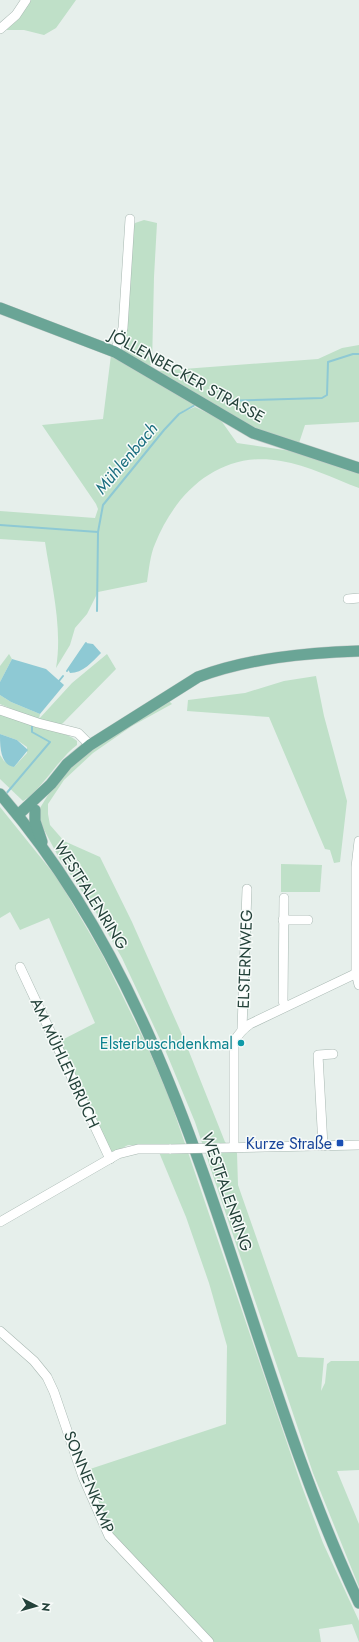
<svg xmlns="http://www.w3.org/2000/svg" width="359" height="1642" font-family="Jost,sans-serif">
	<rect width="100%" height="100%" fill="#e6efeb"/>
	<g fill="#bfe0c8">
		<path d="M30 0H76L56 28 44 35 24 30H6L20 17Z"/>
		<path d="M144 220 157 223 154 277 152 365 147 366 127 355 124 350 130 232 135 223Z"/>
		<path d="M359 345V422L305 425 299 443 247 425 157 371 318 359 342 348Z"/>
		<path d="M111 355 194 405 183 411V412L195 407 220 419 237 443 291 451 359 474V488C334 479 308 465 281 461 221 450 176 491 155 544 150 555 149 570 147 582L98 592 87 614 75 628 70 645 56 668C63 627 51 582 45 542L0 539V511L95 518 98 509 96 504 42 425 103 419Z"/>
		<path d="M9 654 12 659 0 682V666Z"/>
		<path d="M107 654 116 669 61 725 38 720 0 704V695L11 702 40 714 39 719 72 683Z"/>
		<path d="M316 676 324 716 347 801 340 862 334 863 330 850 325 849 269 717 187 711 188 700 245 693 284 681Z"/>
		<path d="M168 700 172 704 132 726 93 753 64 780 48 804V814L50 825 64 841 100 857 132 922 184 1039 225 1142 237 1153 238 1185 298 1357 324 1358 321 1391 325 1383 327 1364 331 1361H359V1470L337 1471 359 1524V1587L313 1473 195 1122 166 1052 122 958 94 909 59 858 41 824 40 808 51 790 67 770 95 745Z"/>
		<path d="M0 712C12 717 24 723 36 727 49 731 67 732 77 741V745C59 758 39 793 23 801L0 779V755L4 761 14 767 27 753V747L17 740 0 734Z"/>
		<path d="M0 807 58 879 103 956 148 1048 169 1097 192 1164 301 1484 323 1543 359 1621V1642L352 1624 319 1629 321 1642H205L106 1540 92 1509 78 1473 226 1424 227 1346 209 1283 186 1217 156 1145H128L115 1152 110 1151 58 1042 95 1023 49 918 20 930 10 912 0 918Z"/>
		<path d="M281 864 322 865 320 892H281Z"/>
	</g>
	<g fill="#8ec9d4">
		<path d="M86 643 93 644 101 653C92 662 83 673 70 673L68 669Z"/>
		<path d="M12 659 46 669 64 685 40 714 11 702 0 695V682Z"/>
		<path d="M0 734 17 740 28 750 14 767C0 765 0 746 0 734Z"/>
	</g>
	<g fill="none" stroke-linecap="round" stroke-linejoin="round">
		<g stroke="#8ec9d4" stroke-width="2">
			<path d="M221 401 322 398 327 395 328 362 353 354H359"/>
			<path d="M0 525 98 532"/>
			<path d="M97 611 98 532 103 505 164 430 179 414 195 405"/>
			<path d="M67 671 86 643"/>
			<path d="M59 681 63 676"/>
			<path d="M5 795 50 742 32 732V726"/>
		</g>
		<defs>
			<g id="minor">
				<path d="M0 29 16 15 26 0"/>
				<path d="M115 352 123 328 130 219"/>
				<path d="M348 599 359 598"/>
				<path d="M0 710 38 723 78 733 90 745"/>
				<path d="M359 841 356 867V973L359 985"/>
				<path d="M284 898 283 1001 285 1006"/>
				<path d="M283 920H308"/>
				<path d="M20 967 110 1159"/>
				<path d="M242 1029 247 889"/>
				<path d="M323 1146 318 1055 333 1054"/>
				<path d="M234 1147V1042C238 1034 243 1029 250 1024L359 972"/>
				<path d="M218 1148 359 1145"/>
				<path d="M0 1222 118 1154 138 1149H171"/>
				<path d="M0 1331 34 1361 47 1377 54 1392 83 1477 109 1536 209 1642"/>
			</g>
			<g id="major">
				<path d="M0 308 115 352 253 433 359 468"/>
				<path d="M0 794C200 1025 233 1335 359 1603"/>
				<path d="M35 810V821L42 842"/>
				<path d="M18 815 51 784 67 764 90 745 198 677C249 658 305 653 359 651"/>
			</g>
		</defs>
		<use href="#minor" stroke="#a8b8b2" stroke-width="10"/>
		<use href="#major" stroke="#c2cac8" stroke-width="12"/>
		<use href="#minor" stroke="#fff" stroke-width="9"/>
		<use href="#major" stroke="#6aa596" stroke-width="11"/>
		<defs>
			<path id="minor-bridge" d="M171 1149 218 1148"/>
		</defs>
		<use href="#minor-bridge" stroke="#a8b8b2" stroke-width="10" stroke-linecap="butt"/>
		<use href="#minor-bridge" stroke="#fff" stroke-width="9"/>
	</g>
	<circle fill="#0f9aa8" stroke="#f7fbf9" stroke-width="1.5" cx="241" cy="1043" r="4"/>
	<rect fill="#1a4fb4" stroke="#f7fbf9" stroke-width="1.5" x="336" y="1139" width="8" height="8" rx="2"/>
	<g text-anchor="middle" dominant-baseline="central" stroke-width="3" stroke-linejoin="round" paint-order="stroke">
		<g font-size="16" fill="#24423a" stroke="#f7fbf9">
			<text transform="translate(187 376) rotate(29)">JÖLLENBECKER STRASSE</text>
			<text transform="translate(91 895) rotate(58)">WESTFALENRING</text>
			<text transform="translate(245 959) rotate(-88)">ELSTERNWEG</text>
			<text transform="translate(65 1063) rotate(65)">AM MÜHLENBRUCH</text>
			<text transform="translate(227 1192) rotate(71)">WESTFALENRING</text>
			<text transform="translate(89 1482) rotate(68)">SONNENKAMP</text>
		</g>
		<g font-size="16" fill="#0d838f" stroke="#f7fbf9" text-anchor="end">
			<text x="233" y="1043">Elsterbuschdenkmal</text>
		</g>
		<g font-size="16" fill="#164399" stroke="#f7fbf9" text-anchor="end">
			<text x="332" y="1143">Kurze Straße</text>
		</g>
		<g font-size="17" font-style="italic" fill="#1c6f80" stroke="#f7fbf9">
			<text transform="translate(126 458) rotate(-50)">Mühlenbach</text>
		</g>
	</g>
	<g transform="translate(36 1606) rotate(96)" stroke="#f7fbf9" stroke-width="3" paint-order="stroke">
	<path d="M0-3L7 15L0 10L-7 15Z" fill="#24423a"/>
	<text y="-6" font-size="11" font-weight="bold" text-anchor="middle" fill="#24423a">N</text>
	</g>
</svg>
